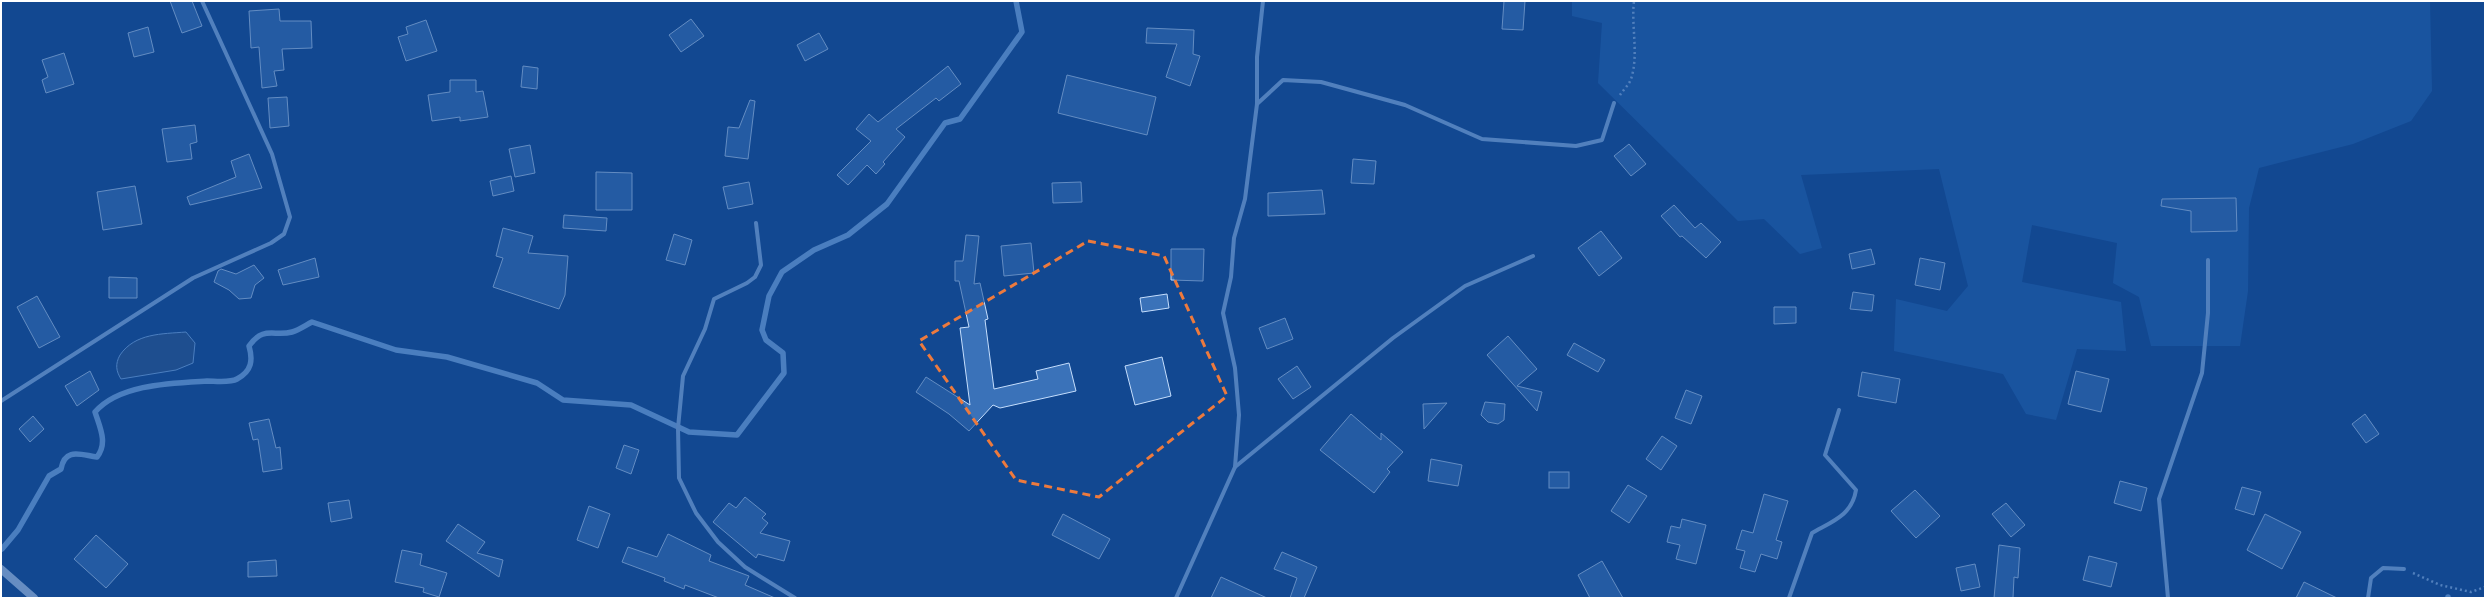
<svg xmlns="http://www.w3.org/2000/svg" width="2486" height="599" font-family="Mulish,sans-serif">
	<rect width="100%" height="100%" fill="#124891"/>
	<path fill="#2362b0" d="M1572 1H2430L2432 91 2411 121 2353 144 2259 168 2249 208 2248 291 2240 346H2151L2139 297 2113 283 2117 243 2032 225 2022 282 2121 302 2126 351 2077 349 2056 420 2026 414 2003 374 1894 351 1896 299 1947 311 1968 286 1939 169 1801 175 1822 248 1800 254 1764 219 1738 221 1598 83 1602 23 1572 16Z"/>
	<path fill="#2e568c" stroke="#8fbef6" d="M186 332 195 343 193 363 176 370 121 379C116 371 115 364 120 355 135 333 162 334 186 332Z"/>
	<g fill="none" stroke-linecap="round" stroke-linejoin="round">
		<g stroke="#8fbef6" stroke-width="5.5">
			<path d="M2 549 18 530 49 476 61 469C65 447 81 455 97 457 108 443 100 428 95 412 119 384 172 383 207 381 215 381 230 383 237 379 252 371 253 360 249 346 264 325 274 337 292 332 299 330 306 325 312 322L396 350 447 357 537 383 563 400 631 405 689 432 737 435 784 373 783 353 766 340 762 330 769 296 782 272 814 250 848 235 887 204 945 123 960 119 1022 32 1016 1"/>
			<path d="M2448 598V597"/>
		</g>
	</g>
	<g fill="#3a72b9" stroke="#c5defd">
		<path d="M170 1H192L202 26 182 33Z"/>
		<path d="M1504 1H1525L1523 30 1502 29Z"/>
		<path d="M279 9 280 21H311L312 48 282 49 284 70 274 71 277 86 262 88 259 47 251 48 249 11Z"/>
		<path d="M691 19 704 36 681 52 669 35Z"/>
		<path d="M426 20 437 51 406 61 398 37 408 34 406 27Z"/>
		<path d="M148 27 154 52 134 57 128 33Z"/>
		<path d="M1147 28 1194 30 1193 54 1200 56 1190 86 1166 77 1177 44 1146 43Z"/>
		<path d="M819 33 828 49 805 61 797 45Z"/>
		<path d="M64 53 74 84 46 93 42 80 48 77 42 60Z"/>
		<path d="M523 66 538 68 537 89 521 87Z"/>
		<path d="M948 66 961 84 939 101 936 98 896 129 905 137 883 162 885 164 876 174 867 165 848 185 837 175 871 141 856 129 869 114 878 122Z"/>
		<path d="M1067 75 1156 97 1147 135 1058 113Z"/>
		<path d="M450 80H476V92L483 91 488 117 460 121V117L432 121 428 95 450 92Z"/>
		<path d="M287 97 289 126 270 128 268 98Z"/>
		<path d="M750 100 755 101 748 159 725 156 728 127 739 128Z"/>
		<path d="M195 125 197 142 190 144 192 159 167 162 162 129Z"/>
		<path d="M1629 144 1646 164 1631 176 1614 156Z"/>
		<path d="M530 145 535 173 515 177 509 149Z"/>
		<path d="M249 154 262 188 190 205 187 197 236 177 231 161Z"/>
		<path d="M1353 159 1376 161 1374 184 1351 183Z"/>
		<path d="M596 172 632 173V210H596Z"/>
		<path d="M511 176 514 191 493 196 490 181Z"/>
		<path d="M749 182 753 204 728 209 723 187Z"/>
		<path d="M1081 182 1082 202 1053 203 1052 183Z"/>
		<path d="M135 186 142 224 103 230 97 192Z"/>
		<path d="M1322 190 1325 214 1268 216V193Z"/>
		<path d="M2236 198 2237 231 2191 232V211L2161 206 2162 199Z"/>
		<path d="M1674 205 1695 228 1701 223 1721 242 1706 258 1682 236 1680 237 1661 216Z"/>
		<path d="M564 215 607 218 606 231 563 228Z"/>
		<path d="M503 228 533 236 528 253 568 256 565 295 559 309 493 287 503 258 496 256Z"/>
		<path d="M1601 231 1622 258 1599 276 1578 248Z"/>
		<path d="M674 234 692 240 685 265 666 260Z"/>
		<path d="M966 235 979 236 974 284 980 283 988 319 985 320 994 389 1038 379 1036 371 1069 363 1076 391 1000 408 993 405 969 431 949 414 916 392 926 377 970 405 960 328 969 327 959 281H955V261H963Z"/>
		<path d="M1031 243 1034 273 1004 276 1001 246Z"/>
		<path d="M1171 249H1204L1203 281 1171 280Z"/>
		<path d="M1871 249 1875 264 1852 269 1849 254Z"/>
		<path d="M315 258 319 277 283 285 278 270Z"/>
		<path d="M1920 258 1945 263 1940 290 1915 285Z"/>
		<path d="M254 265 264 278 255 285 251 298 239 299 229 290 214 282 218 271 221 269 236 274Z"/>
		<path d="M109 277 137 278V298H109Z"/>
		<path d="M1853 292 1874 295 1872 311 1850 309Z"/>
		<path d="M1167 294 1169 308 1142 312 1140 298Z"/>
		<path d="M37 296 60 337 39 348 17 307Z"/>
		<path d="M1774 307H1796V323L1774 324Z"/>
		<path d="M1285 318 1293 339 1267 349 1259 328Z"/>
		<path d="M1508 336 1537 369 1517 386 1542 392 1537 411 1487 355Z"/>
		<path d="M1574 343 1605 360 1598 372 1567 355Z"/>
		<path d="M1162 357 1171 396 1135 405 1125 366Z"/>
		<path d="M1297 366 1311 387 1293 399 1278 379Z"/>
		<path d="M90 371 99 390 77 406 65 386Z"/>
		<path d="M2076 371 2109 379 2101 412 2068 404Z"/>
		<path d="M1862 372 1900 379 1896 403 1858 396Z"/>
		<path d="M1686 390 1702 396 1691 424 1675 418Z"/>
		<path d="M1485 402 1505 404 1504 420 1498 424 1488 422 1481 415Z"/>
		<path d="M1447 403 1424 429 1423 404Z"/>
		<path d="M1351 414 1381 440V433L1403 452 1387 469 1390 472 1374 493 1320 450Z"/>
		<path d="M2365 414 2379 434 2366 443 2352 424Z"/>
		<path d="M33 416 44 429 30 442 19 429Z"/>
		<path d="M269 419 276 448 280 447 282 469 263 472 258 439 253 440 249 423Z"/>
		<path d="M1662 436 1677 446 1661 470 1646 459Z"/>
		<path d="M624 445 639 450 631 474 616 468Z"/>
		<path d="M1431 459 1462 465 1458 486 1428 481Z"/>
		<rect x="1549" y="472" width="20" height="16"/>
		<path d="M2120 481 2147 488 2141 511 2114 503Z"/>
		<path d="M1628 485 1647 496 1629 523 1611 511Z"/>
		<path d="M2242 487 2261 492 2254 515 2235 509Z"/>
		<path d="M1915 490 1940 516 1916 538 1891 511Z"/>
		<path d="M1764 494 1788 501 1776 540 1782 542 1777 559 1761 554 1755 572 1740 568 1745 551 1736 549 1742 530 1753 533Z"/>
		<path d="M745 497 766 514 762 518 768 523 760 533 790 541 784 561 758 554 756 558 713 522 729 503 736 508Z"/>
		<path d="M349 500 352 518 331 522 328 503Z"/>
		<path d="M2006 503 2025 525 2011 537 1992 514Z"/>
		<path d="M589 506 610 514 598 548 577 540Z"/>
		<path d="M1063 514 1110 539 1099 559 1052 535Z"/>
		<path d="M2265 514 2301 532 2282 569 2247 550Z"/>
		<path d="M1682 519 1706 525 1696 564 1676 559 1680 545 1667 542 1671 526 1680 528Z"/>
		<path d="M458 524 485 542 477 553 503 560 499 577 446 541Z"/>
		<path d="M668 534 711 555 709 561 749 576 745 585 775 598H719L685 585 684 589 664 581 665 578 622 562 628 547 657 557Z"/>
		<path d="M96 535 128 564 106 588 74 559Z"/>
		<path d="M1999 545 2020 548 2018 578 2014 577 2013 598H1994Z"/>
		<path d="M402 550 422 554 420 565 447 573 439 597 423 592 424 588 395 582Z"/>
		<path d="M1282 552 1317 567 1304 598H1290L1297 578 1274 569Z"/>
		<path d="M2089 556 2117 563 2111 587 2083 580Z"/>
		<path d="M276 560 277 576 248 577V562Z"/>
		<path d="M1602 561 1623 598H1590L1578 575Z"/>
		<path d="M1975 564 1980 587 1961 591 1956 568Z"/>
		<path d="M1221 577 1267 598H1211Z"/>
		<path d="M2304 582 2337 598H2296Z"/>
	</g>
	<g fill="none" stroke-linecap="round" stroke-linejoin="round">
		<g stroke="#9ec3f2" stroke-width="2.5" stroke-dasharray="2 3" stroke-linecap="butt">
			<path d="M1620 95C1623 90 1629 85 1631 79 1639 55 1631 26 1634 1"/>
			<path d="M2413 573 2440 585 2471 592 2485 587"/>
		</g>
		<g stroke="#9ec3f2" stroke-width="4">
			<path d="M1257 104 1283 80 1321 82 1405 105 1482 139 1576 146 1602 140 1614 103"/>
			<path d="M756 223 761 265 755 277 747 283 714 299 705 329 683 376 678 428 679 478 696 513 718 542 745 567 795 598"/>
			<path d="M1 401 193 278 271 243 284 234 290 217 272 154 202 1"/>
			<path d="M1235 467 1393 338 1465 286 1533 256"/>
			<path d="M1176 598 1235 467 1239 415 1235 368 1223 313 1231 277 1234 238 1245 199 1257 104V57L1263 1"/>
			<path d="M1789 598 1812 533C1833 521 1852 515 1856 490L1825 455 1839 410"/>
			<path d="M2168 598 2159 499 2202 373 2208 313V260"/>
			<path d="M2368 598 2371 578 2383 568 2404 569"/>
		</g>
		<path stroke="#cce1fc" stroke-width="8" d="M1 569 34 598"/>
	</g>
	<path d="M0 0H2486V599H0ZM1088 241 1164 256 1227 396 1099 497 1016 480 919 341Z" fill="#124891" fill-opacity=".55" fill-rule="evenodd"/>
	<path fill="none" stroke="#ed7a3d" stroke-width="3" stroke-dasharray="8 5" stroke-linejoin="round" d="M1088 241 1164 256 1227 396 1099 497 1016 480 919 341Z"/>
	<rect width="2486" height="599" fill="none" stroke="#ffffff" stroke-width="4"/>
</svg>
